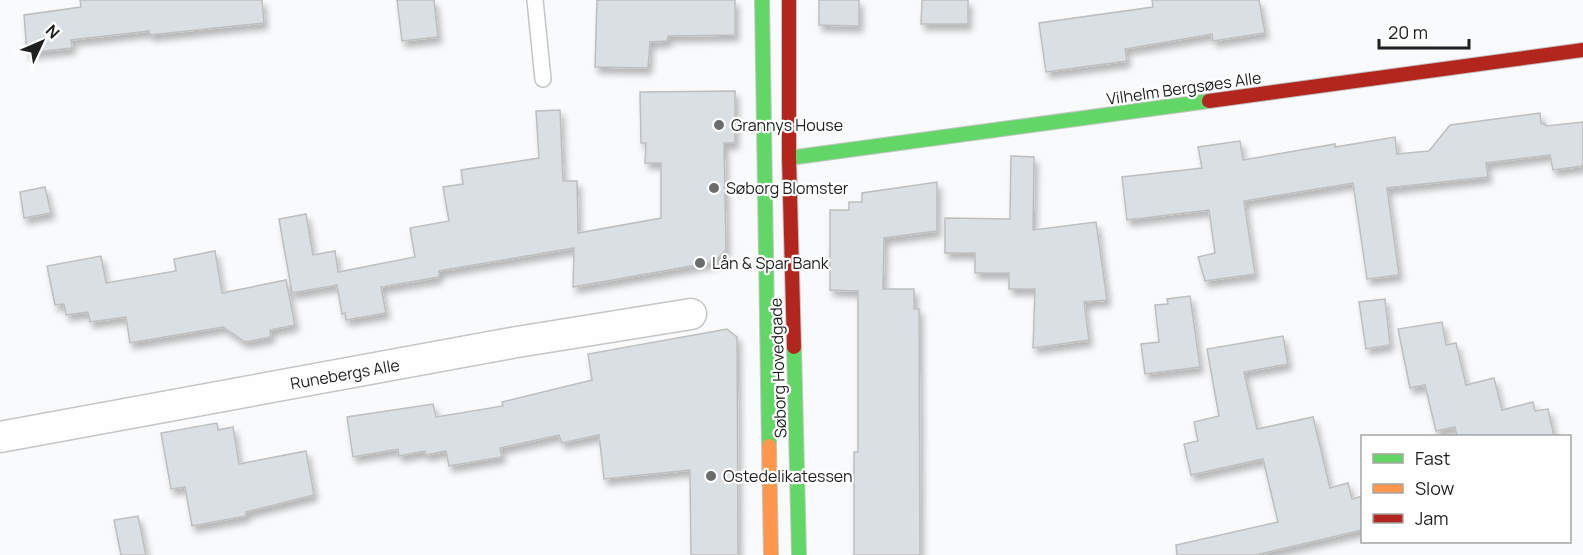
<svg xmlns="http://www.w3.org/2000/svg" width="1583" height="555" font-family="Manrope,sans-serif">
	<defs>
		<filter id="shadow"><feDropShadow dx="3.5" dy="6" stdDeviation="3" flood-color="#0004"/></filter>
	</defs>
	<rect width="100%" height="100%" fill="#f9fafb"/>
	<g fill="#dadfe4" stroke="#bdbebe" stroke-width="1.5" filter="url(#shadow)">
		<path d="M80 0H262L264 23 150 35 149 31 71 40 72 48 27 53 24 15 81 7Z"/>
		<path d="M397 0H434L438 37 402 41Z"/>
		<path d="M597 0H735V35L668 36 667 41 650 42 648 68 595 67Z"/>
		<path d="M819 0H859V26L819 25Z"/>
		<path d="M922 0H968V24H921Z"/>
		<path d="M1152 0H1259L1265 33 1213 41 1212 34 1125 49 1127 61 1046 72 1039 23 1153 7Z"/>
		<path d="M735 91V143H724L726 250 714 262 573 287 574 248 439 271V277L381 287 386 313 346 320 345 313 342 314 337 285 292 293 279 219 306 214 313 255 335 251 338 272 415 257 410 228 449 221 443 187 463 184 461 170 539 158 536 111 560 110 563 181H577L578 233 661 218V163H645L646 143H641L640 92Z"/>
		<path d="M1540 113 1541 124H1545L1546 126 1583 122V166L1553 170 1550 155 1486 163 1488 177 1387 188 1399 275 1367 279 1353 183 1244 201 1255 274 1205 281 1198 257 1215 253 1209 210 1127 220 1122 177 1202 168 1198 147 1240 141 1243 160 1335 144V147L1395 137 1397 154 1429 151 1450 125Z"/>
		<path d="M1011 156 1034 157 1033 230 1096 222 1107 300 1084 302 1089 340 1033 348 1035 289H1009V273H975V253H945V218L1010 219Z"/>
		<path d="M937 182V231L884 238 883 289H914V309H919L920 555H854V452H858V291L830 290V210H849V202H862V193Z"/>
		<path d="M45 187 51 213 24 218 20 192Z"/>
		<path d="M215 251 222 293 286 280 295 325 270 330 271 337 245 342 223 327 130 343 126 317 90 322 88 312 66 315 64 304 55 305 47 266 101 256 106 283 176 271 174 259Z"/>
		<path d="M1190 296 1200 367 1145 374 1141 344 1159 342 1155 305 1168 304 1167 299Z"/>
		<path d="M1385 299 1390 345 1366 349 1359 302Z"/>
		<path d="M1442 322 1446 345 1456 343 1466 385 1494 378 1502 410 1533 402 1535 411 1548 409 1554 436H1457L1455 427 1436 431 1425 385 1410 388 1398 329Z"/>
		<path d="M727 329 737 337 738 555H691L690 470 604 479 599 435 562 443 559 435 500 448 502 457 449 466 446 451 426 455 425 451 399 456 398 449 353 457 347 417 433 404 436 417 503 406 502 402 592 380 588 354Z"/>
		<path d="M1283 336 1288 364 1244 372 1257 429 1313 417 1330 488 1348 483 1352 499 1362 496V530L1256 555H1177L1176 545 1278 522 1263 459 1191 475 1184 444 1198 441 1194 422 1219 416 1207 349Z"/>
		<path d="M217 423 218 430 233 427 239 464 306 451 314 495 246 512V516L192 526 185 487 171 489 161 433Z"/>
		<path d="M138 516 146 555H121L114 520Z"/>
	</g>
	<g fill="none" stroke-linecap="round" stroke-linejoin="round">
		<defs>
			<path id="lane" d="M535 0 543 79"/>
			<path id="street" d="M0 437 517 342 691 314"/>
			<g id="fast">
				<path d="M762 0 769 446"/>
				<path d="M789 158 1209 101"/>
				<path d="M794 347 799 555"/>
			</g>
			<path id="slow" d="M769 446 771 555"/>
			<g id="jam">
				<path d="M789 0V158L794 347"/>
				<path d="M1209 101 1583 50"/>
			</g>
		</defs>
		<use href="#lane" stroke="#c5c5c6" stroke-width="18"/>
		<use href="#street" stroke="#c5c5c6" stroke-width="33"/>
		<use href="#fast" stroke="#c5c5c6" stroke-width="16"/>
		<use href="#slow" stroke="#c5c5c6" stroke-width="16"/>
		<use href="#jam" stroke="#c5c5c6" stroke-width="16"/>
		<use href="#lane" stroke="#fefefe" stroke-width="15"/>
		<use href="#street" stroke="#fefefe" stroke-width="30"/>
		<use href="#fast" stroke="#63d668" stroke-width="14"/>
		<use href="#slow" stroke="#ff974d" stroke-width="14"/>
		<use href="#jam" stroke="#b3261e" stroke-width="14"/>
	</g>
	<g fill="#6b6c6c" stroke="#fff" stroke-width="2">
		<circle cx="719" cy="125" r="6"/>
		<circle cx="714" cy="188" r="6"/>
		<circle cx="700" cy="263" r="6"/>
		<circle cx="711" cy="476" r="6"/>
	</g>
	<g text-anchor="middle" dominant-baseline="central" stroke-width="4.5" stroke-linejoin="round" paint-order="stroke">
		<g font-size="16" fill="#1e1f1f" stroke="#fff">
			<text transform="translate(1184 88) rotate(-8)">Vilhelm Bergsøes Alle</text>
			<text transform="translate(778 368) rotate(-92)">Søborg Hovedgade</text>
			<text transform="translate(345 374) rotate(-10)">Runebergs Alle</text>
		</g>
		<g font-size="16" fill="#1e1f1f" stroke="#fff" text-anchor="start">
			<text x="731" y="125">Grannys House</text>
			<text x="726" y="188">Søborg Blomster</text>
			<text x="712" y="263">Lån &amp; Spar Bank</text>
			<text x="723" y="476">Ostedelikatessen</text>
		</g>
	</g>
	<rect x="1361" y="435" width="210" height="108" fill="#ffffff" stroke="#a5a5a5" stroke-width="1.5"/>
	<rect x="1373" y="454" width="30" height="9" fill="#63d668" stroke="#a5a5a5" stroke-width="1.5"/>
	<text x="1415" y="465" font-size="18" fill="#1e1f1f">Fast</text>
	<rect x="1373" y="484" width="30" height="9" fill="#ff974d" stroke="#a5a5a5" stroke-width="1.5"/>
	<text x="1415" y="495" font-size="18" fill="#1e1f1f">Slow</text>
	<rect x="1373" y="514" width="30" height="9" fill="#b3261e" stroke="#a5a5a5" stroke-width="1.5"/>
	<text x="1415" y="525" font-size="18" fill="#1e1f1f">Jam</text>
	<g transform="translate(42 42) rotate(46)" stroke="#ffffff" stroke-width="4.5" paint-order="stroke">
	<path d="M0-4.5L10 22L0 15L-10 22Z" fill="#1e1f1f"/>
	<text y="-9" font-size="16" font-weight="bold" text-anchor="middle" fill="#1e1f1f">N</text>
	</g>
	<path d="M1379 39v9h90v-9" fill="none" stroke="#1e1f1f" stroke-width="3"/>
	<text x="1388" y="39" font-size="18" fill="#1e1f1f" stroke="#ffffff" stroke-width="4.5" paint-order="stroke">20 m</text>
</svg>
